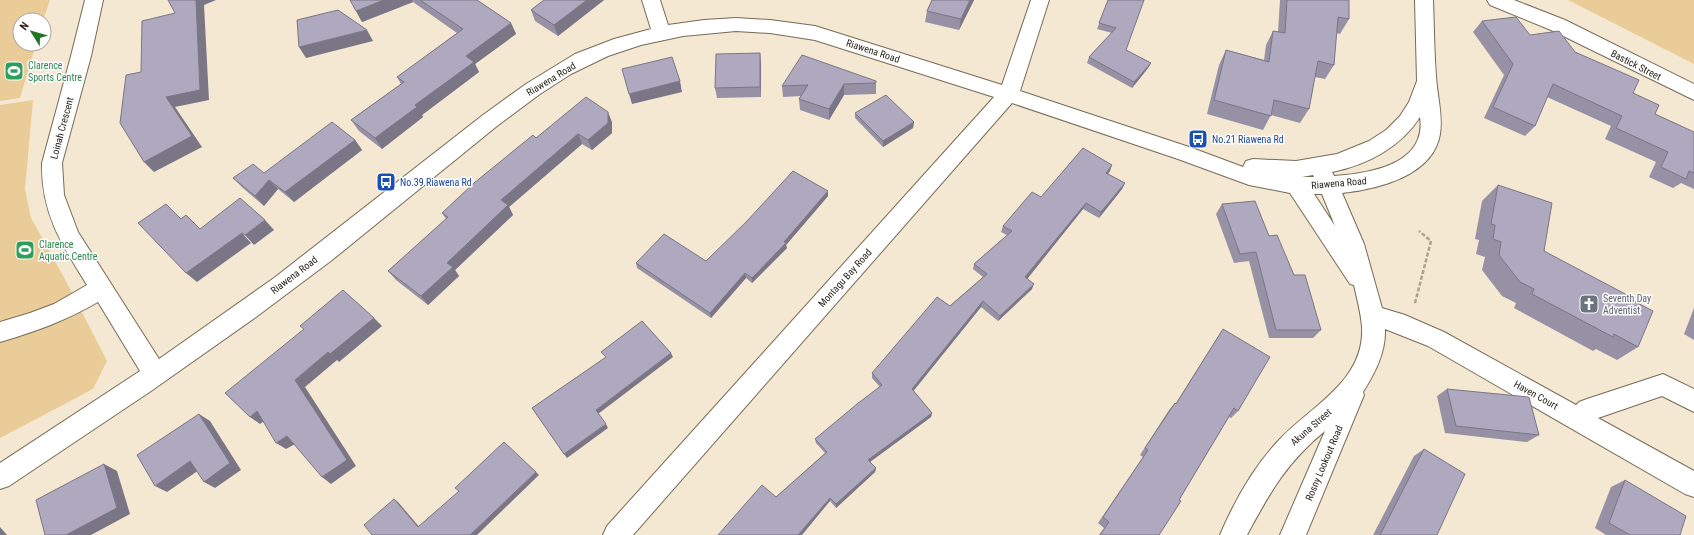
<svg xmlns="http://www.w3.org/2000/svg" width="1694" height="535" font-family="'Roboto Condensed',sans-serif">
	<rect width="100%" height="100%" fill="#f4e8d2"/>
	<g fill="#e9cc98">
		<path d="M0 0H50L43 20H20V44H36L20 98 0 101Z"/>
		<path d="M1568 0H1694V64Z"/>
		<path d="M33 100 25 189 31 218 67 283 107 361 93 389 0 438V105Z"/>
	</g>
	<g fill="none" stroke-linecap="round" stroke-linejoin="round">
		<defs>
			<g id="minor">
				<path d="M85 0H103L91 56 62 163 64 195 78 232 159 359 274 278 483 115 526 84 575 54 614 39 651 29 642 0H660L668 25 704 20 736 18 770 20 815 26 1002 85 1031 0H1049L1020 91 1192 148 1243 167 1246 161 1253 159 1296 161 1337 154 1369 141 1386 130 1400 116 1409 102 1417 81 1415 0H1433C1434 25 1434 51 1436 76 1437 95 1443 115 1440 134 1433 176 1378 189 1342 193L1364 244 1382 308 1405 315 1444 332 1576 405 1579 402 1587 399 1663 374 1694 389V412L1662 396 1598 418 1694 471V497L1685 494 1428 346 1385 329C1386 352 1375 373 1363 392L1364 395 1306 535H1280L1325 431C1287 462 1270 492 1247 535H1220C1234 502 1254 466 1279 440 1311 406 1365 381 1362 327 1361 313 1357 299 1354 285L1350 284 1290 193 1249 185 1178 159 1012 103 633 535H603L607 526 994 97 815 40 770 33 736 31 683 36 641 45 608 56 571 74 540 94 497 126 332 260 256 317 151 391 9 486 0 489V463L140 371 98 302C65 321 37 331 0 342V322L30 313 54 304 87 285C62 245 41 213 42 163L71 56ZM1420 117C1421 124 1421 132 1418 139 1407 168 1362 174 1334 176L1332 172C1367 165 1401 147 1420 117ZM1313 175 1314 177H1302ZM1314 194H1322L1335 226Z"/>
				<path d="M1487 0H1514L1565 20 1694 84V100L1551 30 1490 5Z"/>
			</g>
		</defs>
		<use href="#minor" stroke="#756b57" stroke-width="2"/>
		<path stroke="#aaa190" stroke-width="2.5" stroke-dasharray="4 2" stroke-linecap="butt" d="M1415 303 1431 241 1419 231"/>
		<use href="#minor" fill="#fff" fill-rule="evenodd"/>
	</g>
	<g fill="#9691a4">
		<path d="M350 0H477L511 23 516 34 475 64 479 72 422 115 423 117 382 149 359 131 351 120 401 84 397 77 457 33 413 2 362 22Z"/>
		<path d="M544 0H604L558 36 535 21 531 10Z"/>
		<path d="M932 0H974L959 30 925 22 927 11Z"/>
		<path d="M1108 0 1126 50 1151 63 1148 68 1132 88 1087 63 1089 57 1112 33 1097 29Z"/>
		<path d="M1280 0H1349V19L1340 34 1336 33 1334 65 1325 79 1315 77 1309 109 1300 123 1271 115 1263 130 1207 114 1219 65 1226 50 1264 60 1266 45 1273 31 1278 32Z"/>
		<path d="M1482 21 1530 35 1575 52 1633 93 1655 114 1694 132V189L1681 183 1673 188 1649 177 1656 162 1605 139 1611 126 1547 97 1535 126 1525 136 1484 118 1504 75 1473 32Z"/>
		<path d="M761 63V97L717 98 715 88Z"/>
		<path d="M876 81V94L844 95 829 120 800 110 799 99 801 96 783 97 782 86Z"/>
		<path d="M855 113 914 122 913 128 883 147 855 118Z"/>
		<path d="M612 122V133L592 150 582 144 509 207 513 215 455 270 459 276 428 305 396 280 388 271 446 219 442 213 536 138Z"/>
		<path d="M355 140 362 150 294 202 278 189 264 206 243 188 233 178 264 173Z"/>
		<path d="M1110 171 1108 174 1125 183 1122 189 1099 218 1083 209 1027 278 1032 289 998 321 981 307 913 391 932 413 931 417 870 462 876 468 875 472 836 508 830 501 776 497 825 453 816 443 815 439 880 387 872 378V373L983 277 973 269 974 264 1007 235 1001 232 1003 226 1041 197Z"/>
		<path d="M1498 185 1544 251 1628 298 1638 347 1617 360 1596 349 1593 351 1514 308 1516 303 1502 296 1482 270 1485 257 1476 254 1479 240 1475 239 1482 201Z"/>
		<path d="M828 191V196L786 245 787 248 752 283 746 278 711 318 637 268 636 263 706 261Z"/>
		<path d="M1222 204 1269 236 1294 275 1321 330 1313 338H1269L1249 261 1234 263 1216 214Z"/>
		<path d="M1694 308V340L1684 334Z"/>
		<path d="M1223 329 1238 411 1231 418 1229 417 1179 500 1159 535H1099L1104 528 1098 523 1143 457 1140 455 1169 410 1175 403H1176L1217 338Z"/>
		<path d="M1447 389 1539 435 1527 442 1445 433 1437 396Z"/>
		<path d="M1424 449 1437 535H1373L1414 456Z"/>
		<path d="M1625 480 1680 535H1606L1595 528 1611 487Z"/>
	</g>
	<g fill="#7a7686">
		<path d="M196 0H216L204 5 209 100 175 107 202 147 154 172 144 162 166 97Z"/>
		<path d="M384 0H412L413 2 362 22 356 11Z"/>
		<path d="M587 0H604L558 36 554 25Z"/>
		<path d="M970 0H974L959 30 961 19Z"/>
		<path d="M511 23 516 34 475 64 479 72 422 115 423 117 382 149 375 138 415 105 466 56Z"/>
		<path d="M367 30 373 41 306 58 299 47Z"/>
		<path d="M760 53 761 63V97L760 87Z"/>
		<path d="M1151 63 1148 68 1132 88 1134 82Z"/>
		<path d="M680 81 682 92 632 104 629 94Z"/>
		<path d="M844 84V95L829 120V109Z"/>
		<path d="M608 112 612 122V133L592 150 588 140Z"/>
		<path d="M914 122 913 128 883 147V141Z"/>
		<path d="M578 134 582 144 509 207 513 215 455 270 459 276 428 305 421 296 447 263 501 200Z"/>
		<path d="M355 140 362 150 294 202 285 192Z"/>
		<path d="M1112 165 1110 171 1104 179 1106 173Z"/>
		<path d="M269 180 278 189 264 206 255 196Z"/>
		<path d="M1125 183 1122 189 1099 218 1101 212Z"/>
		<path d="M828 191V196L786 245 787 248 752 283V278L784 242Z"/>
		<path d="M1086 203 1083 209 1024 283 1025 277Z"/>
		<path d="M265 220 274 230 254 245 245 235Z"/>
		<path d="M242 233 251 243 197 282 186 273Z"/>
		<path d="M745 273 746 278 711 318 710 313Z"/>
		<path d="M1034 284 1032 289 998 321 1000 316Z"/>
		<path d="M983 301 981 307 911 394 912 389Z"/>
		<path d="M374 318 382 326 339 362 337 360 305 387 356 466 331 484 322 477 295 380 328 352Z"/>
		<path d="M671 353 673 357 598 414 596 410Z"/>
		<path d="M257 411 267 419 260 424 250 417Z"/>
		<path d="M932 413 931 417 867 464 868 460Z"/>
		<path d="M199 414 210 421 241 470 215 488 204 482Z"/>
		<path d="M606 424 608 428 567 458 564 454Z"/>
		<path d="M287 436 297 443 286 449 276 443Z"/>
		<path d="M190 461 202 468 167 492 155 486Z"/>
		<path d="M104 464 117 471 130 514 91 535H66Z"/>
		<path d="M876 468 875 472 836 508V504Z"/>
		<path d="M536 472 539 475 477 535H470Z"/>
		<path d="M830 498V501L802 535H798Z"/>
		<path d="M394 499 398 502 422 530 418 527Z"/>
		<path d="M0 527 7 535H0Z"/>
	</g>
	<g fill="#aea9bf" stroke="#7a7686">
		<path d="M168 0H196L200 90 166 97 192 136 144 162 120 123 126 75 141 72 142 21 175 13Z"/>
		<path d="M350 0H384L356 11Z"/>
		<path d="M420 0H477L511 23 466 56 474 62 415 105 417 107 375 138 351 120 404 82 397 77 463 29Z"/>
		<path d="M544 0H587L554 25 531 10Z"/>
		<path d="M932 0H970L961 19 927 11Z"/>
		<path d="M1108 0H1144L1126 50 1151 63 1134 82 1089 57 1116 28 1099 23Z"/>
		<path d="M1287 0H1349V19L1338 17 1334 65 1318 61 1309 109 1274 100 1271 116 1214 100 1226 50 1269 62 1273 31 1285 33Z"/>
		<path d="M338 10 367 30 299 47 297 20Z"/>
		<path d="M1516 17 1530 35 1559 31 1575 52 1639 80 1633 93 1659 105 1655 114 1694 132V173L1689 171 1686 179 1661 167 1668 152 1616 128 1622 116 1553 84 1535 126 1493 107 1513 64 1482 21Z"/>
		<path d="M760 53V87L715 88 716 54Z"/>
		<path d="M802 55 876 81V83L844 84 829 109 799 99 808 85 782 86Z"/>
		<path d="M672 57 680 81 629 94 622 69Z"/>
		<path d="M886 95 914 122 883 141 855 113Z"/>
		<path d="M586 97 608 112V123L588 140 578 134 501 200 508 205 447 263 453 267 421 296 388 271 448 217 442 213 474 183 533 135 536 138Z"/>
		<path d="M332 122 355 140 285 192 269 180 255 196 233 178 253 164 264 173Z"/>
		<path d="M1083 148 1112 165 1106 173 1125 183 1101 212 1086 203 1025 277 1034 284 1000 316 983 301 912 389 932 413 868 460 876 468 836 504 830 498 798 535H718L762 485 776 497 827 452 815 439 857 404 882 385 872 373 937 297 950 306 987 274 974 264 1012 231 1003 226 1032 192 1041 197Z"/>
		<path d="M793 171 828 191 784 242 786 243 752 278 745 273 710 313 636 263 664 234 706 261 747 221Z"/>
		<path d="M1498 185 1552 203 1544 251 1629 296 1628 298 1653 311 1638 347 1614 334 1613 337 1532 294 1534 289 1520 282 1499 255 1501 242 1493 239 1495 225 1491 224Z"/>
		<path d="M240 198 265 220 245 235 242 233 186 273 138 223 166 204 181 219 186 215 200 229Z"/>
		<path d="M1255 201 1269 236 1277 235 1294 275H1305L1321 330H1276L1256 252 1240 254 1222 204Z"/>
		<path d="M343 290 374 318 330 354 328 352 295 380 347 460 322 477 287 436 276 443 257 411 250 417 225 393 304 329 300 326Z"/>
		<path d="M642 321 671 353 596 410 606 424 564 454 532 408 606 357 601 352Z"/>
		<path d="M1223 329 1270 357 1238 411 1234 408 1179 500 1181 501 1159 535H1100L1109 522 1103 517 1148 450 1145 448 1175 403 1176 404Z"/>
		<path d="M1447 389 1529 397 1539 435 1456 426Z"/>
		<path d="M199 414 230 463 204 482 190 461 155 486 137 455Z"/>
		<path d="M504 442 536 472 470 535H372L364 525 394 499 418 527 459 491 455 488Z"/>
		<path d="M1424 449 1465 474 1437 535H1380Z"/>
		<path d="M104 464 117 508 66 535H45L36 500Z"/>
		<path d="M1625 480 1686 516 1680 535H1630L1609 523Z"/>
	</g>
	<defs>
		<symbol id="stadium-square" viewBox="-11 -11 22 22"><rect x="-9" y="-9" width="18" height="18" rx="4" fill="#2e9e5b" stroke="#fff"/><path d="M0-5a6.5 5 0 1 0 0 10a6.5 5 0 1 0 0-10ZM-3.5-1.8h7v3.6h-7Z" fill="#fff"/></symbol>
		<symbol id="bus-square" viewBox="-11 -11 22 22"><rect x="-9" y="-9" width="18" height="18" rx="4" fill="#1a4fb4" stroke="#fff"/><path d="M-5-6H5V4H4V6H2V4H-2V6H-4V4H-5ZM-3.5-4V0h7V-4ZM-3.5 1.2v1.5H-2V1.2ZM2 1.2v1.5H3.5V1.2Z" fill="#fff"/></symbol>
		<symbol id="church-square" viewBox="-11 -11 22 22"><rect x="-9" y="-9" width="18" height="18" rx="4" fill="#6b7280" stroke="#fff"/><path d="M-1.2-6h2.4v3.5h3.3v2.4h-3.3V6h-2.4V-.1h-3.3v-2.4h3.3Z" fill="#fff"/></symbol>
	</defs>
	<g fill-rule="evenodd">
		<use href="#stadium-square" x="3" y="60" width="22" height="22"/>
		<use href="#bus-square" x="1187" y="128" width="22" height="22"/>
		<use href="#bus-square" x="375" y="171" width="22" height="22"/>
		<use href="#stadium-square" x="14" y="239" width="22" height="22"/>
		<use href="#church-square" x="1578" y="293" width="22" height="22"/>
	</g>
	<g text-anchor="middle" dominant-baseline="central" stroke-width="3" stroke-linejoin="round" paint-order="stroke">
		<g font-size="10" fill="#27231b" stroke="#fff">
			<text transform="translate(873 51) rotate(18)">Riawena Road</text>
			<text transform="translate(1636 65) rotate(27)">Bastick Street</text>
			<text transform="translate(551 79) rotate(-31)">Riawena Road</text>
			<text transform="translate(62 128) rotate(-75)">Loinah Crescent</text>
			<text transform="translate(1339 183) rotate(-5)">Riawena Road</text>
			<text transform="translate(294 275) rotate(-37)">Riawena Road</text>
			<text transform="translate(845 278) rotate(-48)">Montagu Bay Road</text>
			<text transform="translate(1536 395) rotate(29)">Haven Court</text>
			<text transform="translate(1311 427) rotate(-41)">Akuna Street</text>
			<text transform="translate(1324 463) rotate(-67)">Rosny Lookout Road</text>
		</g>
		<g font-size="10" fill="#27864d" stroke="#fff" text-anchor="start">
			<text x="28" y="65">Clarence<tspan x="28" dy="12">Sports Centre</tspan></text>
			<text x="39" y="244">Clarence<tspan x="39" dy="12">Aquatic Centre</tspan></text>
		</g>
		<g font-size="10" fill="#164399" stroke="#fff" text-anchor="start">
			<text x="1212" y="139">No.21 Riawena Rd</text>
			<text x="400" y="182">No.39 Riawena Rd</text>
		</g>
		<g font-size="10" fill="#5b616d" stroke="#fff" text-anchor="start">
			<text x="1603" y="298">Seventh Day<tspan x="1603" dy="12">Adventist</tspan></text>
		</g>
	</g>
	<g transform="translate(32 32) rotate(307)"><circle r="19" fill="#ffffff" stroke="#a9a7a4"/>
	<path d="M0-3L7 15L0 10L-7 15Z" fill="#227621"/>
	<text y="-6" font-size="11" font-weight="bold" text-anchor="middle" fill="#27231b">N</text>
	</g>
</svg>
